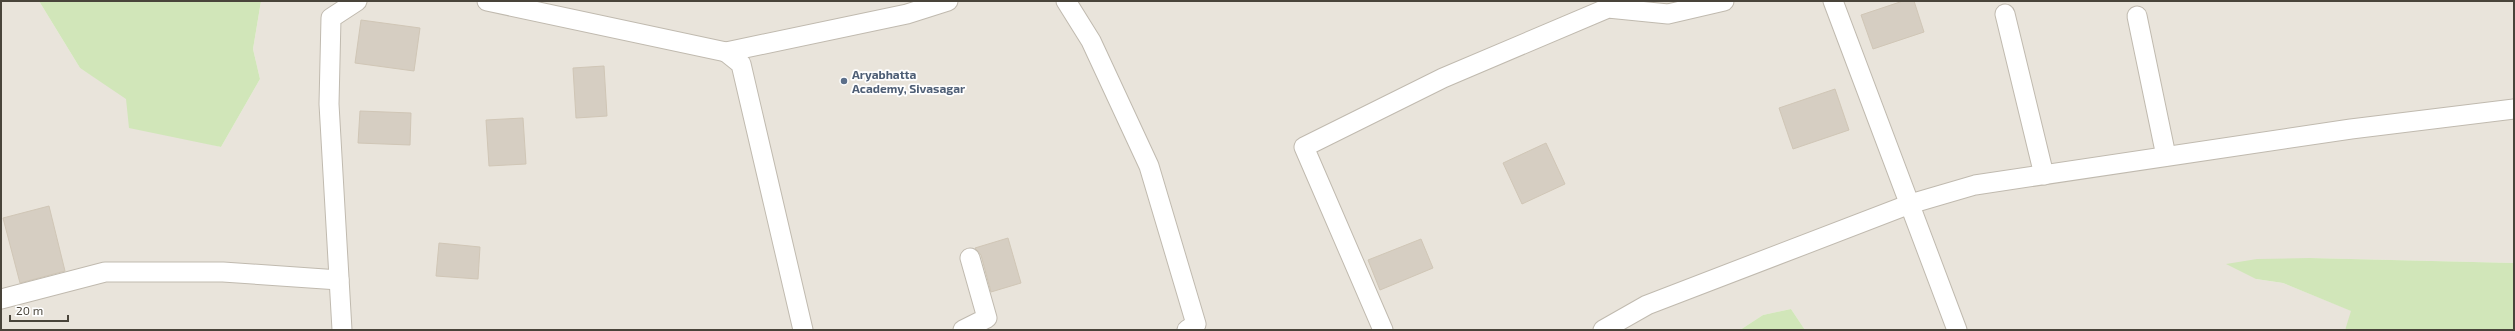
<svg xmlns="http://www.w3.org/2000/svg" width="2515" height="331" font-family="'Exo 2',sans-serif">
	<rect width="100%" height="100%" fill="#f5f3ec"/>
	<path fill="#e9e4db" d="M1 1H39L80 68 190 139 221 147 260 79 253 49 261 1H2514V263L2310 258 2256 279 2283 283 2352 311 2345 330H1805L1791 309 1763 315 1740 330H1Z"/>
	<g fill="#d1e6b9">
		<path d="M39 1H261L253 49 260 79 221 147 129 128 126 99 80 68Z"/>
		<path d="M2310 258 2514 263V330H2345L2351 311 2283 283 2256 279 2226 264 2257 259Z"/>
		<path d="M1791 309 1805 330H1740L1763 315Z"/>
	</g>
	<g fill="#d6cec2" stroke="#d0c6b6">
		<path d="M1903 1H1914L1924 32 1873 49 1861 15Z"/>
		<path d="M361 20 420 28 414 71 355 63Z"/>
		<path d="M604 66 607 116 576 118 573 68Z"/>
		<path d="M1835 89 1849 130 1793 149 1779 108Z"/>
		<path d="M360 111 411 113 410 145 358 143Z"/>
		<path d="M523 118 526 164 489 166 486 120Z"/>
		<path d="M1546 143 1565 184 1522 204 1503 163Z"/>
		<path d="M49 206 65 271 20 283 3 218Z"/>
		<path d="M1008 238 1021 283 991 292 981 255 975 248Z"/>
		<path d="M1421 239 1433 268 1380 290 1368 260Z"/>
		<path d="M439 243 480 247 478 279 436 276Z"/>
	</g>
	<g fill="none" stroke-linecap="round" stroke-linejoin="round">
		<defs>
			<g id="minor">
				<path d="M487 1 726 52 907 14 948 1"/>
				<path d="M1066 1 1091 41 1149 166 1196 324 1187 330"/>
				<path d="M1833 1 1957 330"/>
				<path d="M2005 14 2044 175"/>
				<path d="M2137 16 2166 156"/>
				<path d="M726 52 741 64 803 330"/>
				<path d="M1 299 105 272H223L339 280"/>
				<path d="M342 330 329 104 331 18 357 1"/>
				<path d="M963 330 987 318 970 258"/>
				<path d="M1383 330 1304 147 1443 78 1608 8 1668 14 1724 1"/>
				<path d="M1603 330 1647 305 1910 204 1975 185 2351 129 2514 109"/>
			</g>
		</defs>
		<use href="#minor" stroke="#c0baaf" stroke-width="21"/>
		<use href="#minor" stroke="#fff" stroke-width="19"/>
	</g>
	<circle fill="#5c6f8a" stroke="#fff" stroke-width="1.5" cx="844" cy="81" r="4"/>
	<g text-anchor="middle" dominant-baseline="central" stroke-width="3.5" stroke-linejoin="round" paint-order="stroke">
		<g font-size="12" font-weight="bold" fill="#4e5e75" stroke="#fff" text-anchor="start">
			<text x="852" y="74">Aryabhatta<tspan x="852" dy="14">Academy, Sivasagar</tspan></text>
		</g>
	</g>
	<rect width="2515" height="331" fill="none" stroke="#49443a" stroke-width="4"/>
	<path d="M10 315v6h58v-6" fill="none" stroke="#49443a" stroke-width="2"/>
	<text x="16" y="315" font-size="12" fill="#49443a" stroke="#ffffff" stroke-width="3" paint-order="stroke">20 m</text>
</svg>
